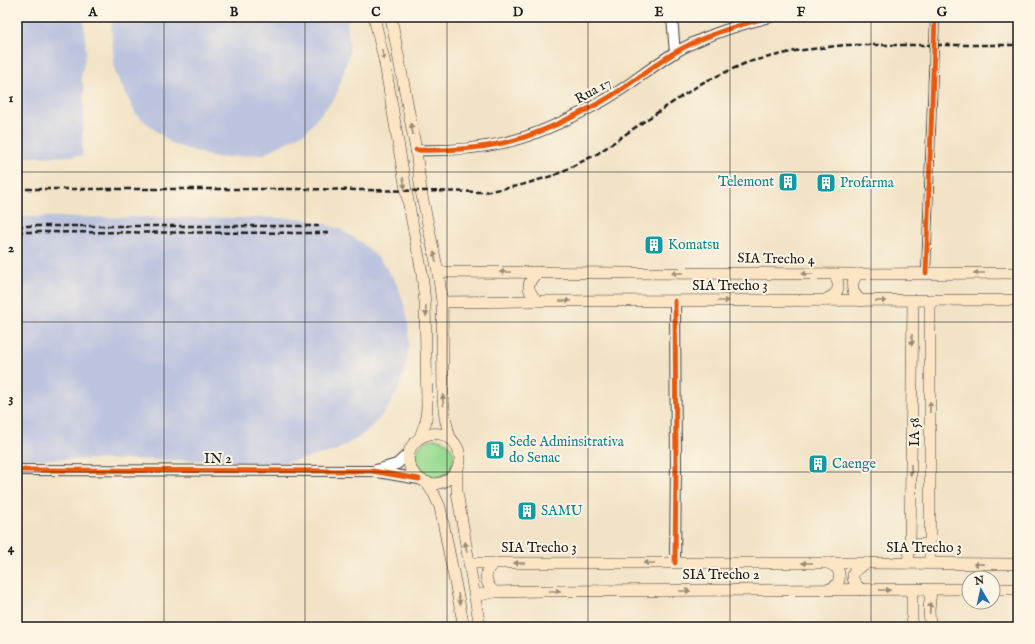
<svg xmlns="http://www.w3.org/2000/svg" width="1035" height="644" font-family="'IM FELL English',serif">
	<rect width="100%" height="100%" fill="#fcf5e5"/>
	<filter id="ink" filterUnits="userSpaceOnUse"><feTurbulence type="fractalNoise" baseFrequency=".025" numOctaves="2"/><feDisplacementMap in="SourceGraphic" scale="8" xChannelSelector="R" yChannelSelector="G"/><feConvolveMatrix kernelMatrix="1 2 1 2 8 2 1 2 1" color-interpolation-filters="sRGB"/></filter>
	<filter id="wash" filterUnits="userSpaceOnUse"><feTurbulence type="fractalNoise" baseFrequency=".012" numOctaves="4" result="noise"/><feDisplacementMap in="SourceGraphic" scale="16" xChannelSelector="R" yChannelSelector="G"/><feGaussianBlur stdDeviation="0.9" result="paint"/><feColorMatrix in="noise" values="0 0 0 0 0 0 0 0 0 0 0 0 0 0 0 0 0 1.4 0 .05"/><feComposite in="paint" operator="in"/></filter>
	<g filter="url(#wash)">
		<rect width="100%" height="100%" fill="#f2e3c6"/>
		<g fill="#bcc3de">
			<path d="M17 17H82L84 22 86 53 81 77 84 90 82 156 17 157Z"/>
			<path d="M113 17H347L350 52 336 96 306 132 264 154 217 158 172 144 136 114 115 72 111 26Z"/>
			<path d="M17 217 301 218 328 225 340 229 362 243 378 258 384 265 395 281 402 298 408 320 409 343 406 366 398 390 385 412 368 430 358 438 335 451 281 464 189 460 17 459Z"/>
		</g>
		<circle fill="#9adb91" stroke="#5b7c56" cx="435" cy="458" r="19"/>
	</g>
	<g filter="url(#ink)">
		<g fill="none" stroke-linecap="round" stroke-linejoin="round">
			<defs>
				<path id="minor" d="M926 273 935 17"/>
				<g id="tertiary">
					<path d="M672 17 675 53"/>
					<path d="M416 150C445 151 475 149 503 143 536 136 572 118 601 102 627 88 649 68 674 53 704 35 737 25 770 17"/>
					<path d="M17 470 372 471 419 479"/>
					<path d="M376 470 397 464 409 453"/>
					<path d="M675 563 676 468 675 301"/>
				</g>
				<g id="secondary">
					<path d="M374 17 385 64 406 190 422 273 425 303 427 406 426 421 420 437"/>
					<path d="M391 17 416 150 421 191 438 272 442 302 443 399 445 418 450 438"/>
					<path d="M438 272 627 273 857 274 1018 273"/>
					<path d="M857 274C850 286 851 291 861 301"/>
					<path d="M825 300C839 293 841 289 835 274"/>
					<path d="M537 301C526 289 526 283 538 272"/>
					<path d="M442 302 532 301 1018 300"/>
					<path d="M457 470C433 505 392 465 415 442 422 435 430 432 440 434 453 436 461 449 460 462 459 465 458 467 457 471 457 478 457 485 457 492L480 627"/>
					<path d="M426 482 434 494 440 507 464 627"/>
					<path d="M910 545 930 544"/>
					<path d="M469 563H867L1018 564"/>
					<path d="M828 563C830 564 834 566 837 568 838 570 839 572 839 574 841 583 835 587 828 590"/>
					<path d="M908 563 910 545 913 301"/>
					<path d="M930 563V300"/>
					<path d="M993 589H1018"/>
					<path d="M862 590C847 578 852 570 867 563"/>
					<path d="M494 592C484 582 483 571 495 563"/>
					<path d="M475 596 494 592 545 591 969 589"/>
					<path d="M912 627V590"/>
					<path d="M930 627 929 610 931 590"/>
				</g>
			</defs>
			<use href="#minor" stroke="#3c3a36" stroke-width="10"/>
			<use href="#tertiary" stroke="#3c3a36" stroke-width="12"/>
			<use href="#secondary" stroke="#3c3a36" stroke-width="12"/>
			<use href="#minor" stroke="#fff" stroke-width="8"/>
			<use href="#tertiary" stroke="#fff" stroke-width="10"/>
			<use href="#secondary" stroke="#fce5c4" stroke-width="11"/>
			<g stroke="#1c1c1c" stroke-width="2.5" stroke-dasharray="6 3" stroke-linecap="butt">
				<path d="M17 189H302L483 192 518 186 555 175 597 154 646 120 702 83 748 62 795 51 845 45H1018"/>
				<path d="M17 226H319"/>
				<path d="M17 232 331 233"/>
			</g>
			<defs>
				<g id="cycleway">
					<path d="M416 150C445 151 475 149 503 143 536 136 572 118 601 102 627 88 649 68 674 53 704 35 737 25 770 17"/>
					<path d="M926 273 935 17"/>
					<path d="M17 470 372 471 419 479"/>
					<path d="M675 563 676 468 675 301"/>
				</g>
			</defs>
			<use href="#cycleway" stroke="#fcf5e5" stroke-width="8"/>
			<use href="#cycleway" stroke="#e8590c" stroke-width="5"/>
		</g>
		<defs><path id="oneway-solid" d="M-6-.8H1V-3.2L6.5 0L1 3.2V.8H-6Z"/></defs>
		<g fill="#978b78">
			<use href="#oneway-solid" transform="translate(383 55) rotate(77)"/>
			<use href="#oneway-solid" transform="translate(412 129) rotate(-100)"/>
			<use href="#oneway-solid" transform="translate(404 183) rotate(81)"/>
			<use href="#oneway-solid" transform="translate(435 257) rotate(-102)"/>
			<use href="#oneway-solid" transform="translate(505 272) rotate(180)"/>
			<use href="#oneway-solid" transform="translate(677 273) rotate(-180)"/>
			<use href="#oneway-solid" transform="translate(979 273) rotate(180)"/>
			<use href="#oneway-solid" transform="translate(807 274) rotate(-180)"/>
			<use href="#oneway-solid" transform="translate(565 301)"/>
			<use href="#oneway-solid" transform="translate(723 301)"/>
			<use href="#oneway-solid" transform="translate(881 301)"/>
			<use href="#oneway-solid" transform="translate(426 311) rotate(89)"/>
			<use href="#oneway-solid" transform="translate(912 340) rotate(90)"/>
			<use href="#oneway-solid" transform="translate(443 400) rotate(-94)"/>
			<use href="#oneway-solid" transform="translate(930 407) rotate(-90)"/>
			<use href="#oneway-solid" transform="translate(911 470) rotate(91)"/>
			<use href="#oneway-solid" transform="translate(466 547) rotate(-100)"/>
			<use href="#oneway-solid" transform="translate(519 563) rotate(180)"/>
			<use href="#oneway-solid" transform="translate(649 563) rotate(-180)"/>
			<use href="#oneway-solid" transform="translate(807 563) rotate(180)"/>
			<use href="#oneway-solid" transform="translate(979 564) rotate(-179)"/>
			<use href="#oneway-solid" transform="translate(885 590)"/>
			<use href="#oneway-solid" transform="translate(555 591)"/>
			<use href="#oneway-solid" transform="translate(685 591)"/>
			<use href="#oneway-solid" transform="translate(459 599) rotate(79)"/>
			<use href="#oneway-solid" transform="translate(930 608) rotate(-87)"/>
		</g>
	</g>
	<path fill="none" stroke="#1c1c1c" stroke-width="1" stroke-opacity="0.55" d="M164 17V627M305 17V627M447 17V627M588 17V627M730 17V627M871 17V627M17 172H1018M17 322H1018M17 472H1018"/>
	<defs>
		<symbol id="building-square" viewBox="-11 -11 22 22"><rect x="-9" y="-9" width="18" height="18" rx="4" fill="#0f9aa8" stroke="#fcf5e5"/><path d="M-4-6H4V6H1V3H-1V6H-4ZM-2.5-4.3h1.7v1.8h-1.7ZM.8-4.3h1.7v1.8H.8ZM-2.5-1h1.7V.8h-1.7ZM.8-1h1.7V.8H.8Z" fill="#fff"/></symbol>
	</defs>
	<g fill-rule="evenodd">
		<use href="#building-square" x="777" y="171" width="22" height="22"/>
		<use href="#building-square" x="815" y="172" width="22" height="22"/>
		<use href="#building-square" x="643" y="234" width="22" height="22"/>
		<use href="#building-square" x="484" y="439" width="22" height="22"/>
		<use href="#building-square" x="807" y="453" width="22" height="22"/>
		<use href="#building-square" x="516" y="500" width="22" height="22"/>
	</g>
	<g text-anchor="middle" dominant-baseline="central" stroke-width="4" stroke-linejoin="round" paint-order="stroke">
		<g font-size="14" fill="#1c1c1c" stroke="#fcf5e5">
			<text transform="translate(593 91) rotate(-29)">Rua 17</text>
			<text transform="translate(776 259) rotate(1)">SIA Trecho 4</text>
			<text x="730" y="286">SIA Trecho 3</text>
			<text transform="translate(915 432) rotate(-90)">IA 58</text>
			<text x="218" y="459">IN 2</text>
			<text x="539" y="548">SIA Trecho 3</text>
			<text x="924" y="548">SIA Trecho 3</text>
			<text x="721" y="575">SIA Trecho 2</text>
		</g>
		<g font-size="14" fill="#0d838f" stroke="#fcf5e5" text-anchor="start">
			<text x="774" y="182" text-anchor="end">Telemont</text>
			<text x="840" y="183">Profarma</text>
			<text x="668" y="245">Komatsu</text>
			<text x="509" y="442">Sede Adminsitrativa<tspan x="509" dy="16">do Senac</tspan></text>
			<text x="832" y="464">Caenge</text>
			<text x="541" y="511">SAMU</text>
		</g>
	</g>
	<rect width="1035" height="644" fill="none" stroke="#fcf5e5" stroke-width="44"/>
	<g transform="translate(981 590) rotate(351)"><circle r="19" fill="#fcf5e5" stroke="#a29e95"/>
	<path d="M0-3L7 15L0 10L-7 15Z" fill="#1f6fb2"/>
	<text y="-6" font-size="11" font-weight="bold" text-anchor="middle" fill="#1c1c1c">N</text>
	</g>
	<rect x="22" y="22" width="991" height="600" fill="none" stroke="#1c1c1c" stroke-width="1.5"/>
	<g font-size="13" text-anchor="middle" font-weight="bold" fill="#1c1c1c">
		<text x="93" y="16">A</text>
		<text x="234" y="16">B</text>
		<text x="376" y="16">C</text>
		<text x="518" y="16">D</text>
		<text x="659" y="16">E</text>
		<text x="801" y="16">F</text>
		<text x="942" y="16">G</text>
		<text x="11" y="102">1</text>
		<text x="11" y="252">2</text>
		<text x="11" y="402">3</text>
		<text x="11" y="552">4</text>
	</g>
</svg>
